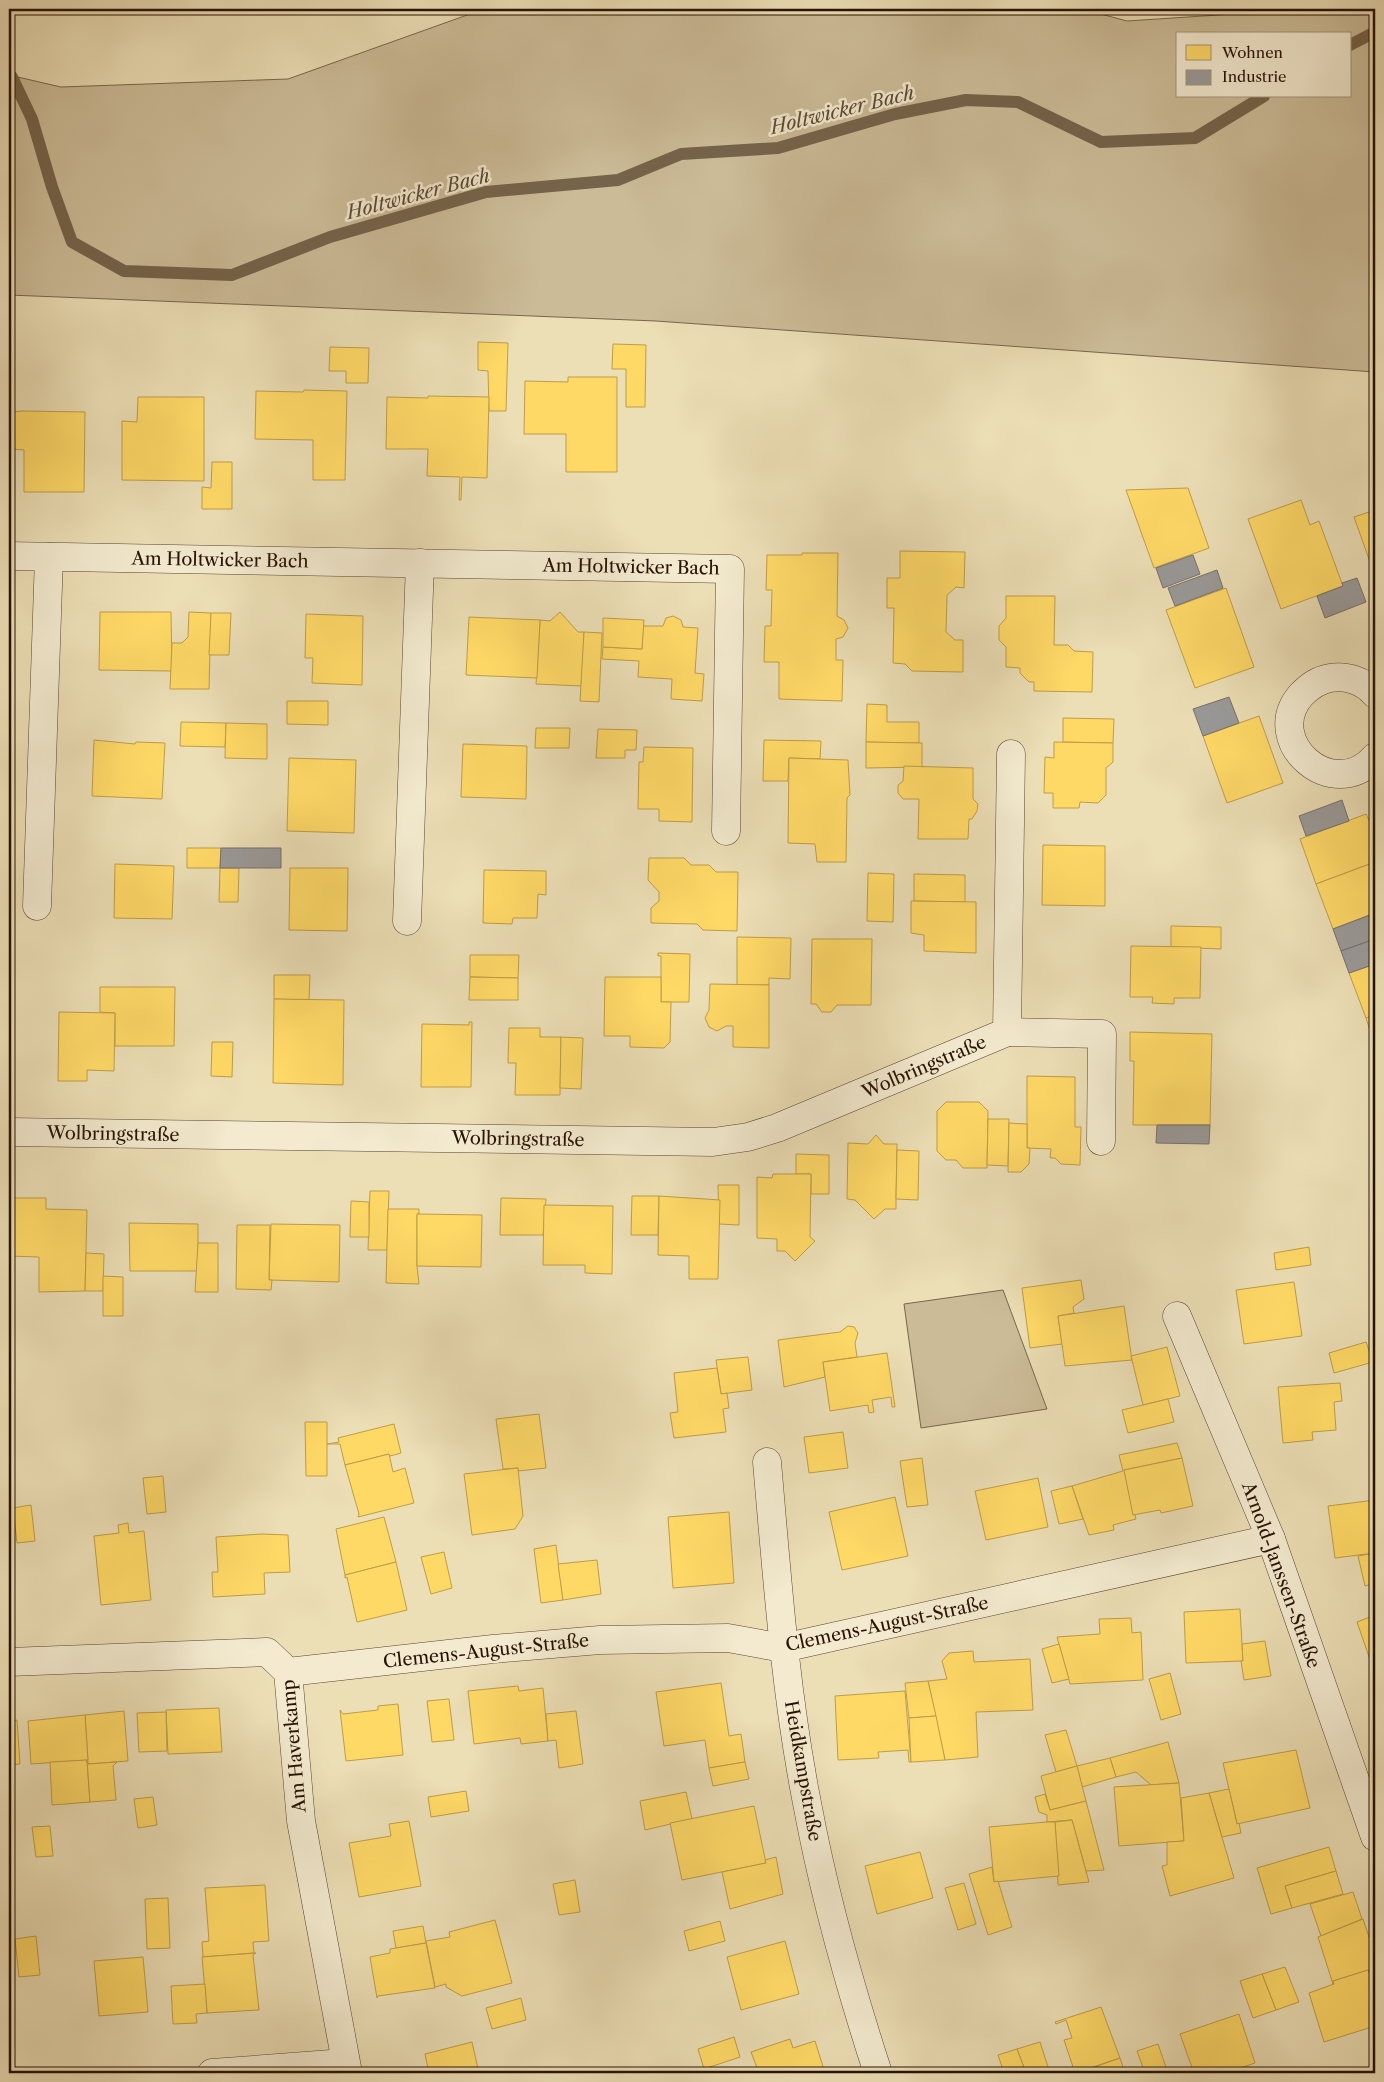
<svg xmlns="http://www.w3.org/2000/svg" width="1384" height="2082" font-family="'Libre Caslon Text',serif">
	<rect width="100%" height="100%" fill="#ecdeb5"/>
	<filter id="stains"><feTurbulence type="fractalNoise" baseFrequency=".004" numOctaves="4"/><feColorMatrix values="0 0 0 0 .2 0 0 0 0 .09 0 0 0 0 .02 0 0 0 .5 -.17"/></filter>
	<radialGradient id="worn" r=".72"><stop offset=".6" stop-color="#630" stop-opacity="0"/><stop offset="1" stop-color="#630" stop-opacity=".3"/></radialGradient>
	<g fill="#cbbb97" stroke="#79664e" fill-rule="evenodd">
		<path d="M484 9H1082L1127 21 1310 9H1375V372L656 321 9 295V75L61 87 288 79ZM1178 34H1350V96H1178Z"/>
		<path d="M1003 1290 1047 1409 921 1428 904 1304Z"/>
	</g>
	<g fill="#ffd966" stroke="#be9d49">
		<path d="M478 342 508 343 506 411H489L488 371 478 370Z"/>
		<path d="M613 344 646 345 645 407H626V369H612Z"/>
		<path d="M330 347 369 348 368 383H346V371H329Z"/>
		<path d="M568 377H617V472H566V434H524L525 381 568 382Z"/>
		<path d="M304 390 347 391 345 480H313V440L255 439 256 391 303 392Z"/>
		<path d="M428 396 489 397 487 478 462 477 461 500H459L460 477 427 476 428 449H386L387 397 428 398Z"/>
		<path d="M138 397H204V481L122 480V421L137 422Z"/>
		<path d="M23 411 85 412 84 492H24V450L9 449V412Z"/>
		<path d="M212 462H232V509H202V487L211 488Z"/>
		<path d="M1188 488 1209 548 1154 568 1126 490Z"/>
		<path d="M1301 500 1310 525 1319 521 1343 586 1281 609 1248 519Z"/>
		<path d="M1375 510V576L1354 517Z"/>
		<path d="M900 551 965 552 964 588 956 587 947 595 946 632 955 640H963V672L912 671 905 664 893 663 894 608H887V578H900Z"/>
		<path d="M802 553H838L837 616 844 620 848 628 843 637 836 639V660H843L842 701 779 699V662H764L765 626H771L772 590H766L767 555H802Z"/>
		<path d="M1226 588 1254 667 1195 688 1166 610Z"/>
		<path d="M1006 596H1055L1054 645H1068L1074 651 1093 652 1092 692 1034 691V682H1029L1020 673V668L1006 667V647L999 640V626L1006 618Z"/>
		<path d="M100 612H171L172 671 99 670Z"/>
		<path d="M189 612 211 613 209 689H170L172 643H182L188 637Z"/>
		<path d="M560 612 578 632H584L582 686 536 684 540 620 550 621Z"/>
		<path d="M211 613H231L229 655H209Z"/>
		<path d="M306 614 363 616 362 685 312 683 313 658H305Z"/>
		<path d="M673 616 681 620 683 627 698 628 695 673 704 674 702 701 671 699 672 679 638 677 639 661 602 659 603 647 642 649 643 626H663L666 618Z"/>
		<path d="M469 617 540 620 537 678 466 675Z"/>
		<path d="M603 618 644 620 642 649 603 647Z"/>
		<path d="M584 632 602 633 599 702 580 701Z"/>
		<path d="M287 701H328V725L287 724Z"/>
		<path d="M867 704 887 705V722H919V743L866 742Z"/>
		<path d="M1259 716 1283 783 1227 803 1203 736Z"/>
		<path d="M1063 718 1114 719 1113 743 1063 742Z"/>
		<path d="M181 722 226 723 225 747 180 746Z"/>
		<path d="M226 723 267 724V759L225 758Z"/>
		<path d="M536 728H570L569 748H535Z"/>
		<path d="M598 729 637 730 636 750H625V758H596Z"/>
		<path d="M94 740 135 744 136 742 165 743 162 799 92 796Z"/>
		<path d="M764 740 821 741 820 759 789 758 788 781H763Z"/>
		<path d="M866 742 922 743V767L866 768Z"/>
		<path d="M1054 742 1113 743V762L1106 768V795L1098 803 1080 802 1079 808H1053V793H1044L1045 757 1054 758Z"/>
		<path d="M463 744 527 746 526 799 461 797Z"/>
		<path d="M644 747 693 748 692 822 659 821V809H638L639 762H643Z"/>
		<path d="M289 758 356 760 354 833 287 831Z"/>
		<path d="M789 758 848 760 850 795 847 798 846 862H817L815 844 788 843Z"/>
		<path d="M904 766 973 768V799L978 804 977 811 972 819H969L968 839H918L919 799H903L898 793V785L903 781Z"/>
		<path d="M1366 814 1375 833V862L1316 884 1300 839Z"/>
		<path d="M1043 845 1105 846V906L1042 905Z"/>
		<path d="M187 848H221L220 868H187Z"/>
		<path d="M649 858H684L691 865H709L716 872H738L737 931 703 930 697 924 651 923V908L659 901V892L648 880Z"/>
		<path d="M1375 862V913L1333 929 1316 884Z"/>
		<path d="M115 864 174 866 172 919 114 918Z"/>
		<path d="M220 868H239L238 902H219Z"/>
		<path d="M290 868H348L347 931 289 930Z"/>
		<path d="M484 870 546 871V895L538 894 537 918H513L512 924 483 923Z"/>
		<path d="M868 873 894 874 893 922 867 921Z"/>
		<path d="M914 874 965 875V902L914 901Z"/>
		<path d="M911 901 976 902V953L924 951V935L911 933Z"/>
		<path d="M1171 926 1221 927V949L1171 947Z"/>
		<path d="M737 937 791 938 790 979 769 978V985H737Z"/>
		<path d="M812 939H872L871 1005H837L831 1012H822L816 1004H811Z"/>
		<path d="M1131 946 1201 947 1200 998H1174V1004L1152 1003 1153 997H1130Z"/>
		<path d="M658 953 690 954 689 1002H661V956H658Z"/>
		<path d="M470 955H519L518 978 470 977Z"/>
		<path d="M1375 964V1015L1366 1018 1349 973Z"/>
		<path d="M274 975H310L309 1000 274 999Z"/>
		<path d="M470 977 518 978V1000H469Z"/>
		<path d="M605 977H661V1002H671L670 1042 664 1048 630 1047V1036H604Z"/>
		<path d="M710 984 769 985V1048L733 1047V1026H726L717 1031 709 1027 705 1018 709 1010Z"/>
		<path d="M100 987H175L174 1046H115V1013L100 1012Z"/>
		<path d="M274 999 344 1000 343 1085 273 1083Z"/>
		<path d="M59 1012 115 1013 114 1071 87 1070V1081H58Z"/>
		<path d="M1375 1015V1046L1366 1018Z"/>
		<path d="M469 1022H472L471 1087H421L422 1024 469 1025Z"/>
		<path d="M509 1028H540V1037H561L560 1095H515L516 1063H508Z"/>
		<path d="M1130 1032 1212 1034 1210 1125H1133L1134 1061H1130Z"/>
		<path d="M561 1037 583 1038 581 1089 560 1088Z"/>
		<path d="M212 1042H233L232 1077 211 1076Z"/>
		<path d="M1027 1076 1075 1077V1127H1081L1080 1165 1061 1164 1055 1158H1050L1051 1149 1027 1148Z"/>
		<path d="M946 1102H979L988 1111 987 1168H963L956 1160H946L937 1151V1111Z"/>
		<path d="M988 1119H1009L1008 1166 987 1165Z"/>
		<path d="M1009 1123 1027 1124V1148H1030L1029 1164 1021 1172H1008Z"/>
		<path d="M876 1135 884 1144H897L896 1199V1209H885L874 1219 855 1200 847 1199 848 1143 868 1144Z"/>
		<path d="M897 1150 919 1151 918 1200 896 1199Z"/>
		<path d="M796 1154 829 1155V1194H811V1174H796Z"/>
		<path d="M773 1174H811L810 1237 815 1241 795 1261 785 1251H777V1239L757 1238V1177L772 1178Z"/>
		<path d="M718 1185H739V1225L719 1224Z"/>
		<path d="M370 1191H389L387 1250H368Z"/>
		<path d="M632 1196H659L658 1235H631Z"/>
		<path d="M659 1196 720 1200 718 1279H689V1256L658 1255Z"/>
		<path d="M9 1198H46V1209L87 1210 85 1291 39 1292V1257L9 1256Z"/>
		<path d="M501 1198 546 1199 543 1235H500Z"/>
		<path d="M351 1201 369 1202V1237H350Z"/>
		<path d="M544 1205 613 1206 612 1274 585 1273V1265H543Z"/>
		<path d="M388 1209H419V1214H417V1266L419 1284 386 1283Z"/>
		<path d="M417 1214 482 1215 481 1267 417 1266Z"/>
		<path d="M129 1223 198 1224V1271H130Z"/>
		<path d="M271 1224 340 1225 339 1282 269 1280Z"/>
		<path d="M237 1225H270L269 1280H272L271 1290 236 1289Z"/>
		<path d="M198 1243H218V1292H195Z"/>
		<path d="M1309 1247 1311 1265 1276 1270 1274 1253Z"/>
		<path d="M86 1253 104 1254 103 1291H85Z"/>
		<path d="M103 1276 123 1277V1316H103Z"/>
		<path d="M1081 1280 1084 1299 1073 1307 1074 1313 1058 1316 1062 1344 1030 1348 1022 1288Z"/>
		<path d="M1294 1282 1302 1336 1244 1344 1236 1290Z"/>
		<path d="M1124 1306 1132 1360 1065 1366 1058 1316Z"/>
		<path d="M848 1326 854 1327 858 1333 855 1343 857 1357 823 1362 825 1377 784 1387 778 1340 840 1332Z"/>
		<path d="M1366 1342 1373 1362 1334 1373 1329 1353Z"/>
		<path d="M1167 1347 1180 1396 1143 1405 1131 1356Z"/>
		<path d="M887 1353 895 1407H892L891 1397 872 1400 874 1412 869 1413 868 1405 830 1411 823 1362Z"/>
		<path d="M748 1357 752 1390 721 1394 716 1360Z"/>
		<path d="M717 1368 721 1394 727 1393 729 1408 723 1409 726 1432 674 1438 670 1413 678 1412 674 1373Z"/>
		<path d="M1340 1383 1342 1401 1334 1402 1336 1430 1312 1432 1313 1440 1283 1443 1278 1387Z"/>
		<path d="M1168 1399 1174 1422 1128 1433 1122 1410Z"/>
		<path d="M539 1414 546 1468 518 1471V1468L503 1469 496 1419Z"/>
		<path d="M305 1422H327V1476H306Z"/>
		<path d="M394 1424 401 1453 390 1456 389 1454 345 1465 340 1444H327L339 1442 338 1438Z"/>
		<path d="M843 1432 848 1468 809 1473 804 1437Z"/>
		<path d="M1177 1443 1182 1458 1124 1470 1136 1519 1113 1525 1114 1530 1089 1535 1072 1486 1123 1471 1119 1455Z"/>
		<path d="M389 1454 393 1472 405 1468 414 1503 358 1517 359 1514 345 1465Z"/>
		<path d="M922 1458 928 1505 907 1507 900 1461Z"/>
		<path d="M1182 1458 1193 1506 1161 1513 1160 1510 1133 1515 1124 1470Z"/>
		<path d="M518 1468 523 1516 515 1529 472 1535 464 1474Z"/>
		<path d="M163 1476 166 1512 147 1514 143 1478Z"/>
		<path d="M1038 1478 1048 1527 986 1540 975 1491Z"/>
		<path d="M1072 1486 1083 1519 1059 1524 1051 1491Z"/>
		<path d="M895 1497 908 1556 842 1570 829 1512Z"/>
		<path d="M1375 1500V1553L1335 1558 1328 1506Z"/>
		<path d="M31 1505 35 1541 17 1543 13 1508Z"/>
		<path d="M729 1512 734 1583 673 1588 668 1517Z"/>
		<path d="M384 1517 396 1562 345 1575 336 1529Z"/>
		<path d="M128 1523 129 1533 144 1531 151 1600 101 1605 94 1536 119 1533 118 1525Z"/>
		<path d="M262 1534 288 1535 290 1572 264 1573 265 1594 213 1597 212 1572H218L216 1537Z"/>
		<path d="M556 1545 563 1600 541 1603 534 1549Z"/>
		<path d="M444 1552 452 1588 431 1594 421 1557Z"/>
		<path d="M1375 1553V1583L1365 1586 1358 1556Z"/>
		<path d="M597 1560 601 1594 563 1600 558 1564Z"/>
		<path d="M396 1562 407 1610 357 1622 347 1577 345 1578V1575Z"/>
		<path d="M9 1568 14 1606 9 1607Z"/>
		<path d="M1240 1609 1243 1661 1186 1663 1184 1612Z"/>
		<path d="M1375 1615V1674L1357 1622Z"/>
		<path d="M1131 1618 1132 1633 1141 1632 1143 1680 1070 1684 1057 1637 1100 1634 1099 1619Z"/>
		<path d="M1265 1641 1271 1676 1244 1680 1241 1661H1243L1242 1644Z"/>
		<path d="M1059 1644 1069 1679 1052 1683 1042 1649Z"/>
		<path d="M973 1651 974 1662 1030 1659 1033 1710 976 1712 978 1757 945 1760 928 1681 947 1679 942 1661 949 1653Z"/>
		<path d="M1170 1673 1181 1714 1161 1720 1149 1679Z"/>
		<path d="M928 1681 936 1716 909 1718 905 1683Z"/>
		<path d="M721 1683 729 1736 741 1734 745 1762 709 1768 705 1740 664 1746 656 1692Z"/>
		<path d="M518 1686 519 1691 543 1688 548 1741 521 1744 520 1738 474 1744 468 1691Z"/>
		<path d="M905 1691 911 1762H909L908 1750 878 1752 879 1758 838 1760 835 1696Z"/>
		<path d="M449 1699 454 1740 432 1742 427 1701Z"/>
		<path d="M398 1704 403 1755 346 1761 340 1710 343 1714 378 1710V1706Z"/>
		<path d="M219 1708 222 1752 168 1754 166 1710Z"/>
		<path d="M124 1711 128 1761 88 1764 85 1715Z"/>
		<path d="M576 1711 583 1764 559 1768 556 1740 548 1741 546 1714Z"/>
		<path d="M166 1712 167 1751 139 1752 137 1713Z"/>
		<path d="M85 1715 88 1760 31 1764 28 1721Z"/>
		<path d="M936 1716 945 1760 911 1762 909 1718Z"/>
		<path d="M17 1720 20 1764 9 1765V1721Z"/>
		<path d="M1066 1730 1077 1766 1056 1772 1045 1735Z"/>
		<path d="M1168 1742 1179 1783 1151 1785 1136 1772 1116 1777 1110 1758Z"/>
		<path d="M1296 1750 1310 1808 1237 1824 1223 1763Z"/>
		<path d="M1110 1758 1116 1777 1082 1787 1077 1766Z"/>
		<path d="M87 1760 90 1802 52 1805 50 1762Z"/>
		<path d="M87 1760 88 1764 117 1762 113 1766 116 1800 90 1802Z"/>
		<path d="M745 1762 749 1779 713 1786 709 1768Z"/>
		<path d="M1077 1766 1086 1801 1050 1810 1041 1776Z"/>
		<path d="M1179 1783 1184 1841 1119 1846 1114 1787Z"/>
		<path d="M1229 1789 1237 1824 1239 1823 1241 1833 1222 1837 1209 1793Z"/>
		<path d="M466 1791 469 1811 431 1817 428 1797Z"/>
		<path d="M686 1792 692 1819 645 1830 640 1801Z"/>
		<path d="M1209 1793 1234 1878 1170 1896 1162 1866 1167 1865V1842L1184 1841 1181 1798Z"/>
		<path d="M1045 1794 1050 1810 1086 1801 1104 1870 1086 1871 1072 1820 1047 1822V1815L1039 1812 1035 1797Z"/>
		<path d="M153 1797 157 1825 138 1828 134 1799Z"/>
		<path d="M754 1806 766 1863 682 1880 670 1823Z"/>
		<path d="M1072 1820 1089 1882 1058 1885 1055 1822Z"/>
		<path d="M409 1821 421 1886 359 1897 349 1843 391 1836 389 1824Z"/>
		<path d="M1047 1822H1055L1059 1876 994 1882 989 1827Z"/>
		<path d="M50 1826 53 1856 36 1857 32 1827Z"/>
		<path d="M1329 1847 1336 1871 1285 1886 1292 1908 1271 1914 1257 1868Z"/>
		<path d="M920 1852 933 1898 877 1914 865 1866Z"/>
		<path d="M776 1857 783 1894 730 1909 722 1872 766 1863 765 1860Z"/>
		<path d="M992 1867 994 1882 998 1881 1012 1927 988 1935 969 1874Z"/>
		<path d="M1336 1871 1343 1894 1292 1908 1285 1886Z"/>
		<path d="M575 1880 580 1912 559 1915 553 1884Z"/>
		<path d="M964 1883 976 1924 958 1930 945 1888Z"/>
		<path d="M265 1885 269 1941 253 1942 254 1953 203 1957 202 1942 209 1941 205 1888Z"/>
		<path d="M1353 1892 1362 1919 1321 1936 1310 1904Z"/>
		<path d="M168 1898 170 1948 147 1949 145 1899Z"/>
		<path d="M1363 1919 1375 1955V1968L1333 1981V1984L1318 1937Z"/>
		<path d="M495 1920 512 1983 462 1996 446 1987V1984L435 1987 426 1941 450 1937 449 1932Z"/>
		<path d="M720 1921 725 1941 689 1951 684 1931Z"/>
		<path d="M423 1926 426 1943 396 1948 393 1931Z"/>
		<path d="M36 1936 40 1975 19 1977 15 1939Z"/>
		<path d="M785 1941 799 1994 741 2010 727 1957Z"/>
		<path d="M426 1943 435 1988 378 1996 377 1998 370 1957 390 1953V1949Z"/>
		<path d="M256 1953 253 1955 259 2010 207 2013 202 1957Z"/>
		<path d="M143 1957 148 2012 99 2016 94 1961Z"/>
		<path d="M1285 1967 1299 2002 1276 2010 1262 1974Z"/>
		<path d="M1368 1970 1375 1990V2026L1324 2042 1309 1993 1334 1984 1333 1981Z"/>
		<path d="M1262 1974 1276 2010 1253 2018 1240 1981Z"/>
		<path d="M205 1984 207 2013 196 2014 197 2023 173 2024 171 1986Z"/>
		<path d="M521 1998 526 2020 492 2029 486 2008Z"/>
		<path d="M1101 2007 1120 2058 1075 2073 1064 2040 1072 2038 1066 2020 1056 2024 1055 2022Z"/>
		<path d="M1239 2014 1255 2063 1226 2073H1194L1180 2034Z"/>
		<path d="M734 2037 740 2057 704 2069 698 2049Z"/>
		<path d="M790 2039 793 2048 815 2041 825 2073H759L751 2052Z"/>
		<path d="M472 2042 479 2073H429L425 2054Z"/>
		<path d="M1040 2042 1050 2073H1026L1017 2049Z"/>
		<path d="M1158 2044 1168 2073H1145L1137 2051Z"/>
		<path d="M1017 2049 1026 2073H1004L998 2055Z"/>
		<path d="M1120 2058 1125 2073H1078Z"/>
	</g>
	<g fill="#999" stroke="#77706d">
		<path d="M1193 555 1200 574 1163 588 1156 568Z"/>
		<path d="M1217 570 1223 588 1175 606 1168 588Z"/>
		<path d="M1357 578 1366 602 1325 618 1317 596 1343 586 1342 583Z"/>
		<path d="M1229 697 1239 723 1203 736 1193 709Z"/>
		<path d="M1342 800 1349 821 1306 836 1299 816Z"/>
		<path d="M221 848H281V868H220Z"/>
		<path d="M1375 913V939L1341 951 1333 929Z"/>
		<path d="M1375 939V964L1349 973 1341 951Z"/>
		<path d="M1157 1125H1210L1209 1144 1156 1143Z"/>
	</g>
	<g fill="none" stroke-linecap="round" stroke-linejoin="round">
		<g stroke="#75634b" stroke-width="12">
			<path d="M1350 45 1375 32"/>
			<path d="M9 77H12L32 119 52 187 72 242 124 271 232 275 330 237 486 192 618 180 681 154 778 148 895 114 966 100 1018 102 1101 142 1195 138 1264 96"/>
		</g>
		<defs>
			<g id="minor">
				<path d="M9 556 730 569 726 831"/>
				<path d="M1375 694C1364 681 1347 675 1330 678 1318 680 1310 686 1301 695 1261 741 1333 805 1375 757"/>
				<path d="M37 906 49 557"/>
				<path d="M407 921 420 563"/>
				<path d="M1007 1032 1102 1034 1101 1141"/>
				<path d="M9 1132 713 1142 748 1137 777 1128 1007 1032 1011 754"/>
				<path d="M1177 1316 1271 1539 1375 1837"/>
				<path d="M767 1462C777 1576 785 1691 807 1803 824 1895 849 1984 878 2073"/>
				<path d="M9 1662 267 1652 288 1672 301 1821 348 2073"/>
				<path d="M288 1672 493 1649 600 1640 728 1638 783 1648 1271 1539"/>
				<path d="M212 2073 345 2063"/>
			</g>
		</defs>
		<use href="#minor" stroke="#584531" stroke-width="29"/>
		<use href="#minor" stroke="#f3eacf" stroke-width="28"/>
	</g>
	<g text-anchor="middle" dominant-baseline="central" stroke-width="5" stroke-linejoin="round" paint-order="stroke">
		<g font-size="18" fill="#271205" stroke="#f3eacf">
			<text transform="translate(220 560) rotate(1)">Am Holtwicker Bach</text>
			<text transform="translate(631 567) rotate(1)">Am Holtwicker Bach</text>
			<text transform="translate(924 1067) rotate(-23)">Wolbringstraße</text>
			<text transform="translate(113 1134) rotate(1)">Wolbringstraße</text>
			<text transform="translate(518 1139) rotate(1)">Wolbringstraße</text>
			<text transform="translate(1281 1575) rotate(70)">Arnold-Janssen-Straße</text>
			<text transform="translate(887 1624) rotate(-12)">Clemens-August-Straße</text>
			<text transform="translate(486 1651) rotate(-6)">Clemens-August-Straße</text>
			<text transform="translate(294 1746) rotate(-95)">Am Haverkamp</text>
			<text transform="translate(803 1771) rotate(80)">Heidkampstraße</text>
		</g>
		<g font-size="19" font-style="italic" fill="#5b4833" stroke="#f3eacf">
			<text transform="translate(842 110) rotate(-14)">Holtwicker Bach</text>
			<text transform="translate(418 194) rotate(-15)">Holtwicker Bach</text>
		</g>
	</g>
	<rect width="1384" height="2082" fill="none" stroke="#ecdeb5" stroke-width="30"/>
	<rect x="10" y="10" width="1364" height="2062" fill="none" stroke="#271205" stroke-width="2.5"/>
	<rect x="15" y="15" width="1354" height="2052" fill="none" stroke="#271205"/>
	<rect x="1176" y="32" width="175" height="65" fill="#f3eacf" stroke="#a1947e"/>
	<rect x="1186" y="45" width="25" height="15" fill="#ffd966" stroke="#a1947e"/>
	<text x="1222" y="58" font-size="15" fill="#271205">Wohnen</text>
	<rect x="1186" y="70" width="25" height="15" fill="#999999" stroke="#a1947e"/>
	<text x="1222" y="82" font-size="15" fill="#271205">Industrie</text>
	<rect width="100%" height="100%" filter="url(#stains)"/>
	<rect width="100%" height="100%" fill="url(#worn)"/>
</svg>
